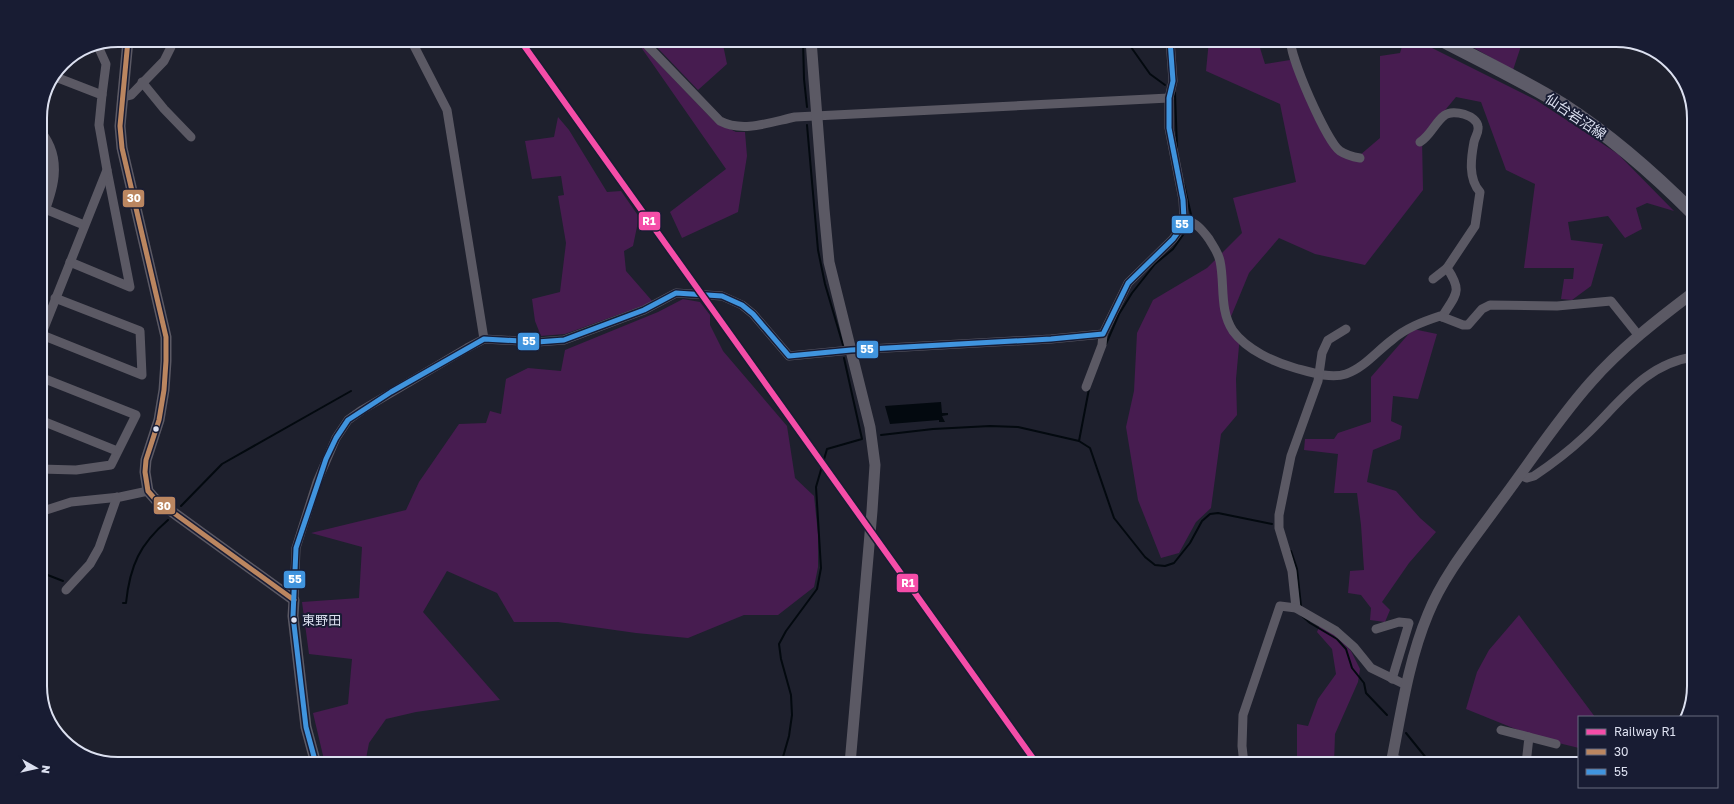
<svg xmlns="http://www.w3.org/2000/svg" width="1734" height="804" font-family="'Golos Text','Noto Sans JP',sans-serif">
	<rect width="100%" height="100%" fill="#1e202d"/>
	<g fill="#471c50">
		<path d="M636 40 714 121 736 132H745L747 156 738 212 682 238 670 212 726 169Z"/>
		<path d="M650 40H722L727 64 698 90Z"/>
		<path d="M1209 40H1286L1285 44 1260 48 1265 64 1290 60 1321 128 1353 161 1380 138V56L1400 53 1404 40H1416L1536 100 1618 154 1674 211 1647 203 1636 208 1642 229 1625 238 1608 216 1568 222 1571 240 1603 244 1591 286 1572 300 1561 299 1564 279H1573L1574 268H1524L1535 184 1506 170 1481 102 1456 97 1422 138 1423 190 1365 265 1315 254 1279 238 1249 273 1230 319 1240 335 1236 379 1237 415 1221 434 1211 508 1196 522 1179 553 1161 558 1138 500 1126 427 1134 391 1137 333 1153 300 1207 268 1242 233 1233 198 1296 182 1280 104 1206 71Z"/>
		<path d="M1460 40H1523L1513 70Z"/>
		<path d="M558 117 569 130 607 192 621 191 639 217 633 246 624 251 626 271 653 302 565 334 541 336 535 321 532 299 560 292 566 243 558 196 564 195 561 176 532 179 525 141 554 137Z"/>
		<path d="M683 299 700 302 710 315V325L723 351 787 426 795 478 814 496 818 534V567L814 587 778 615H744L688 638 636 633 558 622H514L497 593 447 571 423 612 500 700 416 712 386 719 369 743 365 764H325L313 713 348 704 352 659 309 654 302 602 359 598 362 547 311 533 406 510 419 482 459 424 486 423 490 411 501 414 506 379 528 368 561 371 565 350 658 312Z"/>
		<path d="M1413 329 1437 334 1418 399 1393 396 1391 421 1402 426 1400 439 1373 450 1367 482 1396 491 1420 518 1436 532 1409 563 1382 602 1390 610 1385 622 1370 620 1371 608 1361 595 1348 593 1350 571 1364 570 1361 525 1357 493H1334L1338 454 1304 450 1305 439H1334L1338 433 1371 422V377Z"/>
		<path d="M1519 615 1595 717H1579V748L1538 738 1466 709 1477 672 1489 650Z"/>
		<path d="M1320 625 1338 637 1351 651 1360 669 1358 682 1335 734 1334 764H1297V724L1308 726 1318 699 1336 674 1332 649 1317 632Z"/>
	</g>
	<path fill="#03090f" d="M941 402 942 413H948V415L942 416 945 422H939V420L890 424 885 406Z"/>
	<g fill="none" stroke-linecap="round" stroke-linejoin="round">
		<g stroke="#03090f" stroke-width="2">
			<path d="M803 40 804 79 807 107"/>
			<path d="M1126 40 1150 74 1165 85"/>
			<path d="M1175 93 1177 148"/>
			<path d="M807 125 818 250 825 284 843 345"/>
			<path d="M1184 184 1192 219"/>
			<path d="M1106 344 1119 314 1132 293 1155 264 1173 249 1190 225"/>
			<path d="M881 435 933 429 990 426 1018 427 1079 441 1090 448 1114 518 1145 557 1155 565 1165 566 1174 563 1190 543 1202 521 1210 514 1218 513 1272 524"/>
			<path d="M1079 441 1089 389"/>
			<path d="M181 506 222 464 351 391"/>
			<path d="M1291 551 1297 569 1301 606"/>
			<path d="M40 572 63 581"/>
			<path d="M123 603H126C130 565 140 544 168 520"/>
			<path d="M1301 615 1310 623 1337 639 1346 649 1352 668 1364 683 1366 693 1387 715"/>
			<path d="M1406 733 1431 764"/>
			<path d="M781 764 789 736 792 715 791 695 781 659 779 644 786 631 817 589 821 568 816 487 827 449 862 439 844 358"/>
		</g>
		<g stroke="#5b5964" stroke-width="9">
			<path d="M411 40 447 110 484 339"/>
			<path d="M642 40 720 121C743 133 771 122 795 117L1169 98"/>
			<path d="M1291 40C1288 54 1327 142 1340 151 1346 155 1354 157 1360 158"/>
			<path d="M97 44 106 64 102 95"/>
			<path d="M142 82 164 109 191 137"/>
			<path d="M122 97 131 95 164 61 171 47 169 40"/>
			<path d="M1420 142C1431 135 1435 122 1445 115 1453 109 1477 115 1478 127 1479 132 1475 137 1474 142 1471 158 1468 179 1480 192L1475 226 1447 268C1463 292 1456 294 1442 317"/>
			<path d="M45 209 84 225"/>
			<path d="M1184 219C1196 223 1201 228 1209 239 1213 246 1218 252 1220 261 1225 284 1219 310 1233 331 1247 350 1274 362 1295 368 1310 372 1330 379 1346 374 1364 368 1377 351 1392 340 1406 328 1422 322 1440 316L1463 325H1468L1482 309 1490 305 1557 306 1611 301 1639 336"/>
			<path d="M70 262 130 287 107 170"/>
			<path d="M1433 279 1447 268"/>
			<path d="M42 335 142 375 140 331 55 298"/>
			<path d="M40 338 107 170 99 125 102 95 53 76"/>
			<path d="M40 377 136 415 111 465 76 470 40 469"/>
			<path d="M1086 387 1102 345 1103 334"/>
			<path d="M40 420 117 451"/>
			<path d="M1520 475 1527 478 1534 476C1552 464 1569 451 1585 436 1618 405 1645 363 1694 357"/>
			<path d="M40 512 71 502 120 497 148 491"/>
			<path d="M66 590 90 564 99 548 117 497"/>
			<path d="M294 600 296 548 317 482 336 438 348 420 362 410 467 348 484 339 537 342 564 340 644 310 676 293 722 296 742 305 753 314 789 356 851 350 1051 339 1103 334 1128 283 1173 239 1181 228 1184 219 1183 200 1169 128V98L1173 81 1170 40"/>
			<path d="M1296 608 1292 571 1279 528V515L1291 456 1318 381 1322 353 1328 340 1346 329"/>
			<path d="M1376 629 1399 622 1409 623 1392 679"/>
			<path d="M1501 730 1529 737 1526 764"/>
			<path d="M1529 737 1556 744"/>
			<path d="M1392 758 1411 764"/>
			<path d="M1244 764 1242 746 1243 715 1280 606 1296 608 1336 631 1354 647 1371 668 1406 685"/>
			<path d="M1573 764 1579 760"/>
		</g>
		<g stroke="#5b5964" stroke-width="11">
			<path d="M128 40 120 126 122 148 166 337V361L164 390 159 420 146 460 145 472 148 491 155 499 178 516 294 600 293 616 306 727 316 764"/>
			<path d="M811 40 824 209 829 262 870 427 875 465 872 511 850 764"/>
			<path d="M40 132C63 160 52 191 40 221"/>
			<path d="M1391 764C1401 714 1408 662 1428 614 1444 574 1473 540 1498 505 1529 464 1557 420 1591 382 1621 348 1658 319 1694 292"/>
		</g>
		<path stroke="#5d5b68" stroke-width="14" d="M1442 40C1482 61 1524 81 1563 105 1611 136 1654 174 1694 214"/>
		<defs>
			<path id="bus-1" d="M128 40 120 126 122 148 166 337V361L164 390 159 420 146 460 145 472 148 491 155 499 178 516 294 600"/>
			<path id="bus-2" d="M316 764 306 727 293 616 296 548 326 459 336 438 348 420 391 392 484 339 537 342 564 340 644 310 676 293 722 296 742 305 753 314 789 356 851 350 1051 339 1103 334 1128 283 1173 239 1181 228 1184 219 1183 200 1169 128V98L1173 81 1170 40"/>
		</defs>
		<use href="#bus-1" stroke="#181c33" stroke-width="8"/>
		<use href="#bus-2" stroke="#181c33" stroke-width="8"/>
		<use href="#bus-1" stroke="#bb8660" stroke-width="5"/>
		<use href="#bus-2" stroke="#4094de" stroke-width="5"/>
		<defs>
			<path id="rail-1" d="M520 40 1037 764"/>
		</defs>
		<use href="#rail-1" stroke="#181c33" stroke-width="9"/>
		<use href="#rail-1" stroke="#f54da8" stroke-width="6"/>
	</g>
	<g fill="#dce0f0" stroke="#181c33" stroke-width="1.5">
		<circle cx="156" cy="429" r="3.5"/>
		<circle cx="294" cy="620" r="3.5"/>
	</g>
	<g text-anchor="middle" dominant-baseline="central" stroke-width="4" stroke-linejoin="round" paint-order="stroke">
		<g font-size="13" fill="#dce0f0" stroke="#181c33" text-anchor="start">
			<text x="302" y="620">東野田</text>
		</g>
		<g font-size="14" fill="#dce0f0" stroke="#181c33">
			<text transform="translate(1576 116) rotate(34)">仙台岩沼線</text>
		</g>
	</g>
	<path d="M0 0H1734V804H0ZM118 47H1616A71 71 0 0 1 1687 118V686A71 71 0 0 1 1616 757H118A71 71 0 0 1 47 686V118A71 71 0 0 1 118 47Z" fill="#181c33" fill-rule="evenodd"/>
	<path fill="none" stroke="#dce0f0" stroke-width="2" d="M118 47H1616A71 71 0 0 1 1687 118V686A71 71 0 0 1 1616 757H118A71 71 0 0 1 47 686V118A71 71 0 0 1 118 47Z"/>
	<g stroke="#181c33" stroke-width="1.5">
		<rect x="122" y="189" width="23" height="19" rx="4" fill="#bb8660"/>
		<rect x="638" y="211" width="23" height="20" rx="4" fill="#f54da8"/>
		<rect x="1171" y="215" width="23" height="19" rx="4" fill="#4094de"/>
		<rect x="517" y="332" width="23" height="19" rx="4" fill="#4094de"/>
		<rect x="856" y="340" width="23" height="19" rx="4" fill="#4094de"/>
		<rect x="153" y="496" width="23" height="19" rx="4" fill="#bb8660"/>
		<rect x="283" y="570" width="23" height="19" rx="4" fill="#4094de"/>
		<rect x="896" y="573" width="23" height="20" rx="4" fill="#f54da8"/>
	</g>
	<g font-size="11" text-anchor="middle" font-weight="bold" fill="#fff">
		<text x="134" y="202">30</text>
		<text x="649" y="225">R1</text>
		<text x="1182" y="228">55</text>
		<text x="529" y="345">55</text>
		<text x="867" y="353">55</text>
		<text x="164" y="510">30</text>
		<text x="295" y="583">55</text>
		<text x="908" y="587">R1</text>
	</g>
	<rect x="1578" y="716" width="140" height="72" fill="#181c33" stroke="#666a7f"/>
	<rect x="1586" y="729" width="20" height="6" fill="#f54da8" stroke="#666a7f"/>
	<text x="1614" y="736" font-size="12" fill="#dce0f0">Railway R1</text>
	<rect x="1586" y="749" width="20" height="6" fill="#bb8660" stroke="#666a7f"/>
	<text x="1614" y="756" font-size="12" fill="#dce0f0">30</text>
	<rect x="1586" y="769" width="20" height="6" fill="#4094de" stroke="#666a7f"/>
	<text x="1614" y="776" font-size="12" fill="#dce0f0">55</text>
	<g transform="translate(36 768) rotate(98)" stroke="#181c33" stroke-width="3" paint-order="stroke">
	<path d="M0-3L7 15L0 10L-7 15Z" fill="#dce0f0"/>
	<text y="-6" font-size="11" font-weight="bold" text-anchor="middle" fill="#dce0f0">N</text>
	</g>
</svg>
